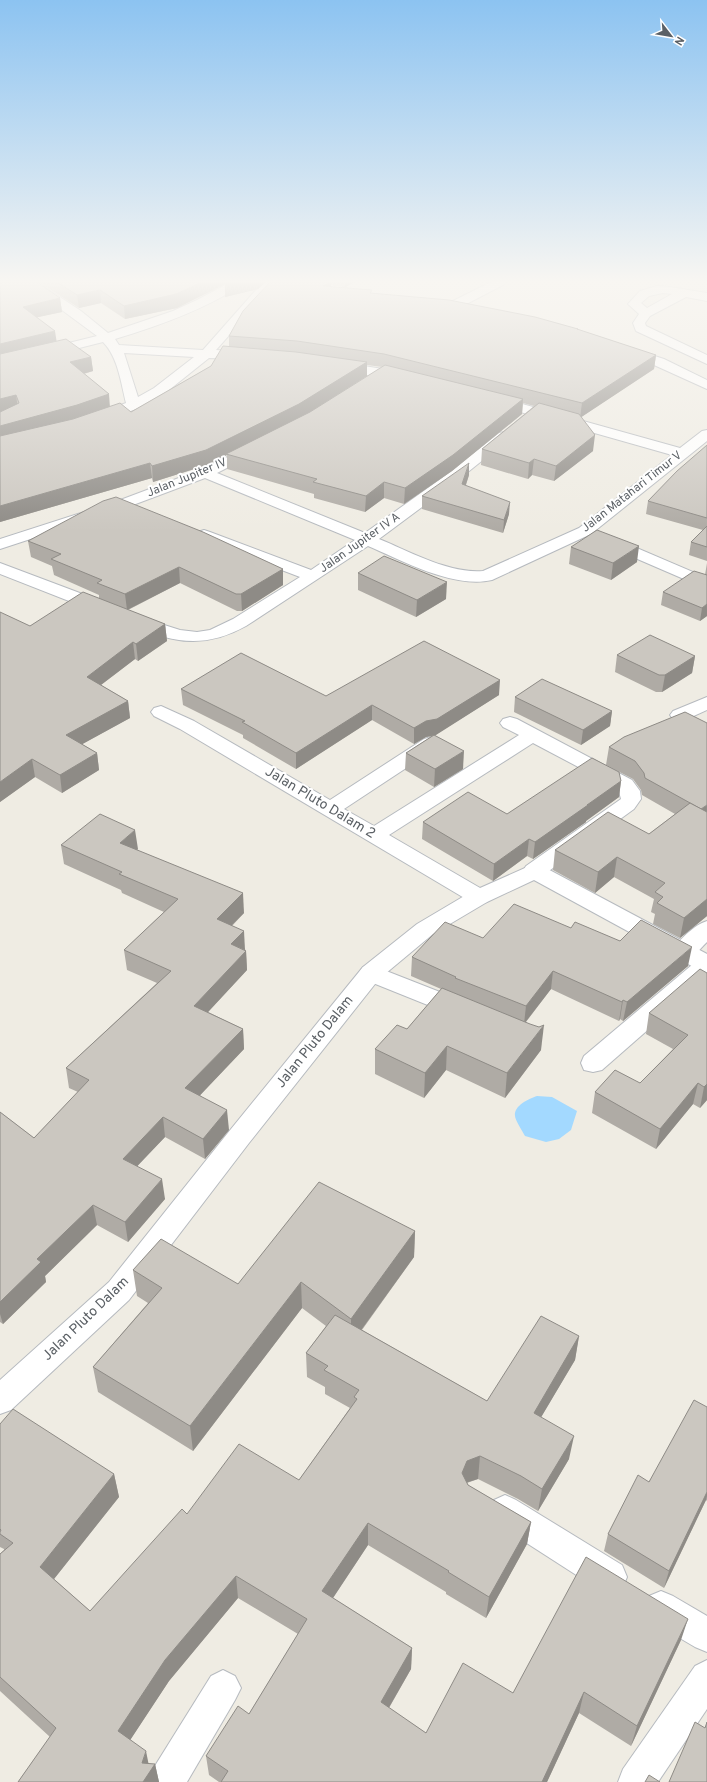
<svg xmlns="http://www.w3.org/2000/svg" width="707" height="1782" font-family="Overpass,sans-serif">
	<rect width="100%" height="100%" fill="#efece3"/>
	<path fill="#a3d9ff" d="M537 1096 552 1097 577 1111 571 1130 559 1139 546 1142 525 1136C523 1132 515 1120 515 1116 514 1105 529 1099 537 1096Z"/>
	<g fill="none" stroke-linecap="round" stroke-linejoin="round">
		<defs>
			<g id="minor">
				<path d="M24 282H37L81 311 108 333 173 311 197 300 231 282H244L242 285C203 310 159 326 115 339L119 345 203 350 256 290 266 282H279L264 296 216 350 248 352 253 353 255 356 253 359 209 358 164 394 139 408 99 422 94 421 92 418 94 415 126 403C121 383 118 357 103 342L0 368V360L97 336ZM124 353 194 357 154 388 138 397Z"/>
				<path d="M491 282H505L503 285 451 312H443L441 309 443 306Z"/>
				<path d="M657 286 670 287 707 293V301L686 297 650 316 645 323 646 326 707 355V364L636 331 633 323 639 314 628 304 640 291ZM663 293 672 294 647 308 641 303 649 296Z"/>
				<path d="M627 347 664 359 707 380V389L654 365 622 354 621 351 622 348Z"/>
				<path d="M338 362 383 369 409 375 411 378 409 381 404 382 333 369 331 366 333 363Z"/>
				<path d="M494 396 680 448 702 431 707 430V441L591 534 492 580C454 589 403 561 368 546L246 626C205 649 174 643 133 626L130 622 133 618 139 617 180 630 197 632 210 630 233 619 300 577 198 538 196 535 198 532 204 530 210 532 311 570 355 540 205 478 125 508 0 549V539L115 502 200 470 253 445 258 446 260 449 258 452 217 473 365 533 442 478 499 433 504 432 509 433 511 436 509 439 453 484 379 539C409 551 449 574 483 571L579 528 672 455 489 403 487 400 489 397Z"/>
				<path d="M611 537 707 578V589L605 545 603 542 605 539Z"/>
				<path d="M0 563 109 604 112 608 109 612 103 613 97 612 0 574Z"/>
				<path d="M707 697V710L687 719 680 721 673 719 670 715 673 711Z"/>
				<path d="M161 706 194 721 330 800 424 739 431 737 438 739 441 743 438 747 344 809 374 826 519 735 503 727 500 723 503 719 510 717 517 719 632 780 640 791 641 799 634 809 542 876 534 878 526 876 523 871 526 866 621 799 618 788 533 743 389 835 487 892 490 897 487 902 479 904 471 902 180 729 154 716 151 712 154 708Z"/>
				<path d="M707 921V942C696 953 691 962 675 958L671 952C679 940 694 925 707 921Z"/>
				<path d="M707 957V978L602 1070 593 1072 584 1070 581 1063 584 1056 699 959Z"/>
				<path d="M371 965 468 1003 472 1009 468 1015 460 1018 363 979 359 973 363 967Z"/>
				<path d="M505 1495 516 1500 622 1565 627 1577 622 1589 610 1594 598 1589 494 1522 489 1511 494 1500Z"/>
				<path d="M661 1591 673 1596 707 1616V1652L695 1647 649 1620 644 1608 649 1596Z"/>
				<path d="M707 1660V1709L658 1782H618L623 1769 695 1666Z"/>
				<path d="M223 1670 235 1676 241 1688 235 1700 187 1782H148L153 1769 211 1676Z"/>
			</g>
			<path id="tertiary" d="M534 864 542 866 707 954V972L699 970 534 880 487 902 433 934 379 979 249 1143 129 1300 11 1410 0 1414V1380L109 1282 231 1129 363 967 417 924 471 892Z"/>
		</defs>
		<use href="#minor" stroke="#b6babf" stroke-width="2"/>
		<use href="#tertiary" stroke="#b6babf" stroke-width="2"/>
		<use href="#minor" fill="#fff" fill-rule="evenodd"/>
		<use href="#tertiary" fill="#fff" fill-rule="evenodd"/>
	</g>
	<g fill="#afaba5" fill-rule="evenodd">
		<path d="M0 282 60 298 62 312 37 317 56 341 91 357 93 371 84 374 110 407 131 412 211 366 229 346V336L270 282H356L345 287 331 285V287L372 293 578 330 656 355 654 369 581 417 593 451 554 481 532 475 528 479 481 465 482 449 534 406 523 403 522 414 452 471 404 504 384 498 365 512 314 498V494L227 469V455L207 465 153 482 152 478 0 522ZM367 365 382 367 306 415 367 376Z"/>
		<path d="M39 282H266L258 289 225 297V284L177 308 125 319 101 303 79 308Z"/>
		<path d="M707 445V561L689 555 691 542 703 530 646 514 648 501Z"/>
		<path d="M469 475 466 485 509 514 503 533 422 509V496Z"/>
		<path d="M28 541 283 569V585L242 611H237L180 583 128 610 165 624 167 641 138 661 135 659 101 685 128 701 130 718 82 744 97 753 99 770 62 793 35 777 0 802 30 626 99 599V595L54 575 52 566 31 557Z"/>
		<path d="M571 547 637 562 611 580 569 564Z"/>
		<path d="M707 563V616L700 621 661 605 663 592 705 575Z"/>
		<path d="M358 573 446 599 416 617 358 590Z"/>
		<path d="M617 655 695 656 692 673 662 692H656L615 672Z"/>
		<path d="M181 689 326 696 499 695 435 735 463 769 434 787 405 770 406 753 432 736 426 737 414 744 372 720 296 769 243 738V735L183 705Z"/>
		<path d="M515 697 612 711 610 726 581 745 514 712Z"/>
		<path d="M685 712 707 916 680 938 653 924 655 914 651 912 654 899 614 877 595 893 553 870 555 850 649 834 675 814 642 795 641 790 633 779 606 765 609 747Z"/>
		<path d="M621 781 619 797 586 821V822L533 859 527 856 493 881 422 839 423 822 507 814Z"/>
		<path d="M61 845 138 849 137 850 244 913 232 926 246 951 247 970 208 1012 243 1029 244 1049 200 1095 229 1130 205 1159 165 1137 137 1166 165 1199 128 1242 97 1225 45 1276 46 1282 3 1324 0 1322V1112L34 1138 78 1092 69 1088 66 1068 157 983 127 970 124 950 164 912 122 893 121 890 64 864Z"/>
		<path d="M571 928 620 941 688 966 623 1021 620 1019 619 1021 551 989 526 1022 541 1050 505 1098 446 1070 424 1098 375 1074V1049L407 1029 441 989 411 976 412 957 483 938Z"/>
		<path d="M707 973V1100L700 1108 693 1104 656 1149 592 1113 595 1092 640 1083 673 1049 646 1034 649 1013Z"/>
		<path d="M415 1231 414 1257 362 1330 487 1401 579 1336 575 1360 541 1417 569 1459 538 1511 518 1499 478 1479 467 1483 468 1485 531 1522 527 1544 486 1618 446 1594V1592L368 1545 333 1598 412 1648 411 1669 389 1708 426 1733 513 1693 681 1640 631 1746 579 1713 547 1782H219L209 1775 206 1756 249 1714 298 1634 238 1598 169 1681 130 1740 149 1764H155L159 1782H18L50 1737 0 1691V1554L4 1550V1549L0 1547V1424L114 1474 119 1497 54 1579 90 1611 187 1514 299 1480 350 1408 325 1394V1387L307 1377 306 1353 326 1326 302 1308 193 1451 98 1392 93 1367 148 1303 137 1296 133 1270 238 1284Z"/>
		<path d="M707 1407V1501L706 1500 664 1588 604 1551 608 1534Z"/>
	</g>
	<g fill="#8e8b86">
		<path d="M202 282H266L258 289 225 297V284L177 308 125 319 124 306Z"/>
		<path d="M331 282V295L323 286Z"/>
		<path d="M345 282H356L345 287Z"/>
		<path d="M100 290 101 303 79 308 77 295Z"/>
		<path d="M60 298 62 312 25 320 23 307Z"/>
		<path d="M55 331 57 344 0 358V344Z"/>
		<path d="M656 355 654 369 580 418 582 403Z"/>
		<path d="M91 357 93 371 71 377 70 362Z"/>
		<path d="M367 362V376L299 419 226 454 227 455 207 465 153 482 152 466Z"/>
		<path d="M109 394 110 408 0 441V426Z"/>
		<path d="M16 395 18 409 0 414V399Z"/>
		<path d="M523 399 522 414 452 471 404 504 405 488Z"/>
		<path d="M595 435 593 451 554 481 556 466Z"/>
		<path d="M534 459 532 475 528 479 529 463Z"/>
		<path d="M150 463 152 478 0 522V506Z"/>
		<path d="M469 463V475L462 496V484Z"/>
		<path d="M384 482V498L365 512 366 496Z"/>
		<path d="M510 502 509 514 503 533 504 520Z"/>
		<path d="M639 546 637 562 611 580 613 563Z"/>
		<path d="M179 567 180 583 127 610 125 594Z"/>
		<path d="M283 569V585L242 611 241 594Z"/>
		<path d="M447 582 446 599 416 617 417 600Z"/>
		<path d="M707 604V616L700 621 702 608Z"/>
		<path d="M165 624 167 641 138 661 136 644Z"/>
		<path d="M133 642 135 659 89 694 87 677Z"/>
		<path d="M695 656 692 673 662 692 665 675Z"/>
		<path d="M500 680 499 695 436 735 426 737 414 744V728L426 721Z"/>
		<path d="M128 701 130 718 68 752 66 735Z"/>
		<path d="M372 705V720L296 769V753Z"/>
		<path d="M612 711 610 726 581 745 583 730Z"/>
		<path d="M464 751 463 769 434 787 435 769Z"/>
		<path d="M97 753 99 770 62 793 60 775Z"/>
		<path d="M32 759 35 777 0 802V782Z"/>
		<path d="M621 781 619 797 586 821V822L533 859 535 842 587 805Z"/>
		<path d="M707 805V820L701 809Z"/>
		<path d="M135 830 138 849 122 862 120 843Z"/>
		<path d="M529 839 527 856 493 881 494 864Z"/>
		<path d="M617 857 614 877 595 893 598 872Z"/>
		<path d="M243 893 244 913 218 939 217 919Z"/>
		<path d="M707 899V916L680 938 684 918Z"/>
		<path d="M244 931 245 950 231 944Z"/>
		<path d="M692 947 688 966 623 1021 627 1002Z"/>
		<path d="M246 951 247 970 196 1025 194 1006Z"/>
		<path d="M553 971 551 989 524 1024 526 1006Z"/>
		<path d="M623 1000 620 1019 619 1021 622 1002Z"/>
		<path d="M544 1025 541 1050 505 1098 507 1073Z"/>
		<path d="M243 1029 244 1049 188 1108 185 1088Z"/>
		<path d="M447 1046 446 1070 424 1098 425 1073Z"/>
		<path d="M698 1083 693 1104 656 1149 660 1129Z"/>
		<path d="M707 1084V1100L700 1108 704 1087Z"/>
		<path d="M227 1110 229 1130 205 1159 203 1139Z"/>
		<path d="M163 1117 165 1137 126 1178 123 1159Z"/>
		<path d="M162 1179 165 1199 128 1242 125 1222Z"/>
		<path d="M93 1205 97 1225 45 1276 46 1282 3 1324 0 1314V1302L37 1259Z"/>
		<path d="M415 1231 414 1257 351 1344V1319Z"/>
		<path d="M301 1282 302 1308 193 1451 190 1426Z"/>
		<path d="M579 1336 575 1360 530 1436 534 1413Z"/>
		<path d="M574 1436 569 1459 538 1511 542 1489Z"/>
		<path d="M480 1456 478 1479 465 1483 462 1473 467 1461Z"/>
		<path d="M114 1474 119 1497 46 1589 40 1567Z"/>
		<path d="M707 1492V1496L706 1500 664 1588 669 1571Z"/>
		<path d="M531 1522 527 1544 486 1618 489 1597Z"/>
		<path d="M368 1523V1545L323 1613 322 1591Z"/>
		<path d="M236 1576 238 1598 169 1681 123 1751 118 1731 165 1660Z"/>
		<path d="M688 1619 681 1640 631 1746 637 1726Z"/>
		<path d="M412 1648 411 1669 380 1723 381 1702Z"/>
		<path d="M584 1692 579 1713 547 1782H542Z"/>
		<path d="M146 1751 150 1771 155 1764 159 1782H143L142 1763Z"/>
	</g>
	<g fill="#cbc7c0" stroke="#8e8b86">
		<path d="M0 282H37L60 298 23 307 55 331 0 344Z"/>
		<path d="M57 282H202L176 294 124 306 100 290 77 295Z"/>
		<path d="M228 282H233L225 284Z"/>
		<path d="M270 282H331L323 286 372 290 370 293 449 300 535 317 578 329H577L656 355 582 403 384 354 297 341 229 336 243 311Z"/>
		<path d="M66 339 91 357 70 362 109 394 77 405 0 426V412L19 403 16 395 0 399V354Z"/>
		<path d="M223 346 296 352 367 362 299 404 206 450 152 466 150 463 0 506V436L73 419 120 403 131 412 211 366Z"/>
		<path d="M385 365 523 399 453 455 405 488 384 482 366 496 313 482 317 479 226 454 310 412Z"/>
		<path d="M539 403 579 414 595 435 556 466 534 459 529 463 482 449Z"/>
		<path d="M707 445V518L648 501 677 471Z"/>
		<path d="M469 463 462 484 510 502 504 520 422 496Z"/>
		<path d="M116 497 203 532 283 569 241 594H236L179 567 125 594 97 583 102 580 51 559 61 554 28 541 103 501Z"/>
		<path d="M707 526V547L691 542Z"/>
		<path d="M597 530 639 546 613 563 571 547Z"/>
		<path d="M384 556 447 582 417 600 358 573Z"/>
		<path d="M694 571 707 575V604L702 608 663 592Z"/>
		<path d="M83 592 165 624 136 644 133 642 87 677 128 701 66 735 97 753 60 775 32 759 0 782V612L30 626Z"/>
		<path d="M650 635 695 656 665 675H659L617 655Z"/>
		<path d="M424 641 500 680 437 719 426 721 414 728 372 705 296 753 242 722 245 721 181 689 241 653 326 696Z"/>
		<path d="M542 679 612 711 583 730 515 697Z"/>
		<path d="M685 712 707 723V805L701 809 645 778 644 773 635 761 609 747 624 737Z"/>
		<path d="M434 735 464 751 435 769 406 753Z"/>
		<path d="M592 758 619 772 621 781 587 805H588L535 842 529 839 494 864 423 822 468 792 507 814 557 781Z"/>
		<path d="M690 803 707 812V899L684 918 657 903 663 897 655 892 665 883 617 857 598 872 555 850 608 812 649 834Z"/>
		<path d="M100 814 135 830 120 843 243 893 217 919 244 931 231 944 246 951 194 1006 243 1029 185 1088 227 1110 203 1139 163 1117 123 1159 162 1179 125 1222 93 1205 37 1259 41 1262 0 1302V1112L34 1138 89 1080 66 1068 171 971 124 950 178 899 119 874 122 872 61 845Z"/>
		<path d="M514 904 571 928 575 922 620 941 641 920 692 947 627 1002 623 1000 622 1002 553 971 526 1006 455 978 456 977 412 957 445 922 483 938Z"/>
		<path d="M700 969 707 973V1084L704 1087 698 1083 660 1129 595 1092 615 1070 640 1083 688 1035 649 1013Z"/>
		<path d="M442 988 530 1024 539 1027 544 1025 507 1073 447 1046 425 1073 375 1049 397 1025 407 1029Z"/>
		<path d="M319 1182 415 1231 351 1319 301 1282 190 1426 93 1367 162 1288 133 1270 161 1239 238 1284Z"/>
		<path d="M335 1315 487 1401 541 1316 579 1336 534 1413 574 1436 542 1489 521 1476 480 1456 467 1461 462 1473 468 1485 531 1522 489 1597 448 1572 449 1571 368 1523 322 1591 412 1648 381 1702 426 1733 463 1663 513 1693 586 1557 688 1619 637 1726 584 1692 542 1782H221L228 1771 206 1756 238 1706 249 1714 307 1619 236 1576 165 1660 118 1731 146 1751 142 1763 155 1764 143 1782H18L56 1728 0 1677V1554L13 1543 0 1534V1532L1 1530 0 1529V1424L13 1409 114 1474 40 1567 90 1611 182 1509 187 1514 239 1444 299 1480 357 1399 354 1397 359 1390 324 1370 328 1366 306 1353Z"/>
		<path d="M694 1400 707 1407V1492L669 1571 608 1534 638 1475 649 1482Z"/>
		<path d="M695 1722 705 1728 707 1722V1782H669Z"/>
		<path d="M649 1775 660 1782H645Z"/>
	</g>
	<linearGradient id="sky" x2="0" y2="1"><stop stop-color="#8cc3f1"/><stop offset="0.53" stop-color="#f8f6f2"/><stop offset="1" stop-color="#f8f6f2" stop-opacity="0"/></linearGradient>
	<rect width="707" height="531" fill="url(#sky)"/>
	<g text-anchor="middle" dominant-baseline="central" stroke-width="4" stroke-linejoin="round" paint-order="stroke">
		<g font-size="12" fill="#5b6065" stroke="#fff">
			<text transform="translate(187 478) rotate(-22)">Jalan Jupiter IV</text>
			<text transform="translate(632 492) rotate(-38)">Jalan Matahari Timur V</text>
			<text transform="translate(360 543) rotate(-35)">Jalan Jupiter IV A</text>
		</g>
		<g font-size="14" fill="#5b6065" stroke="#fff">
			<text transform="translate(320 803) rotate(31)">Jalan Pluto Dalam 2</text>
			<text transform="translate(315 1042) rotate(-51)">Jalan Pluto Dalam</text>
			<text transform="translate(86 1319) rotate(-44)">Jalan Pluto Dalam</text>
		</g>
	</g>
	<g transform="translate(671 36) rotate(121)" stroke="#ffffff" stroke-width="3" paint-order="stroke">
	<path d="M0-3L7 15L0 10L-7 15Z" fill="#5b6065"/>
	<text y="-6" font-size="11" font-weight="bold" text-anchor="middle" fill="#5b6065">N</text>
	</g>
</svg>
